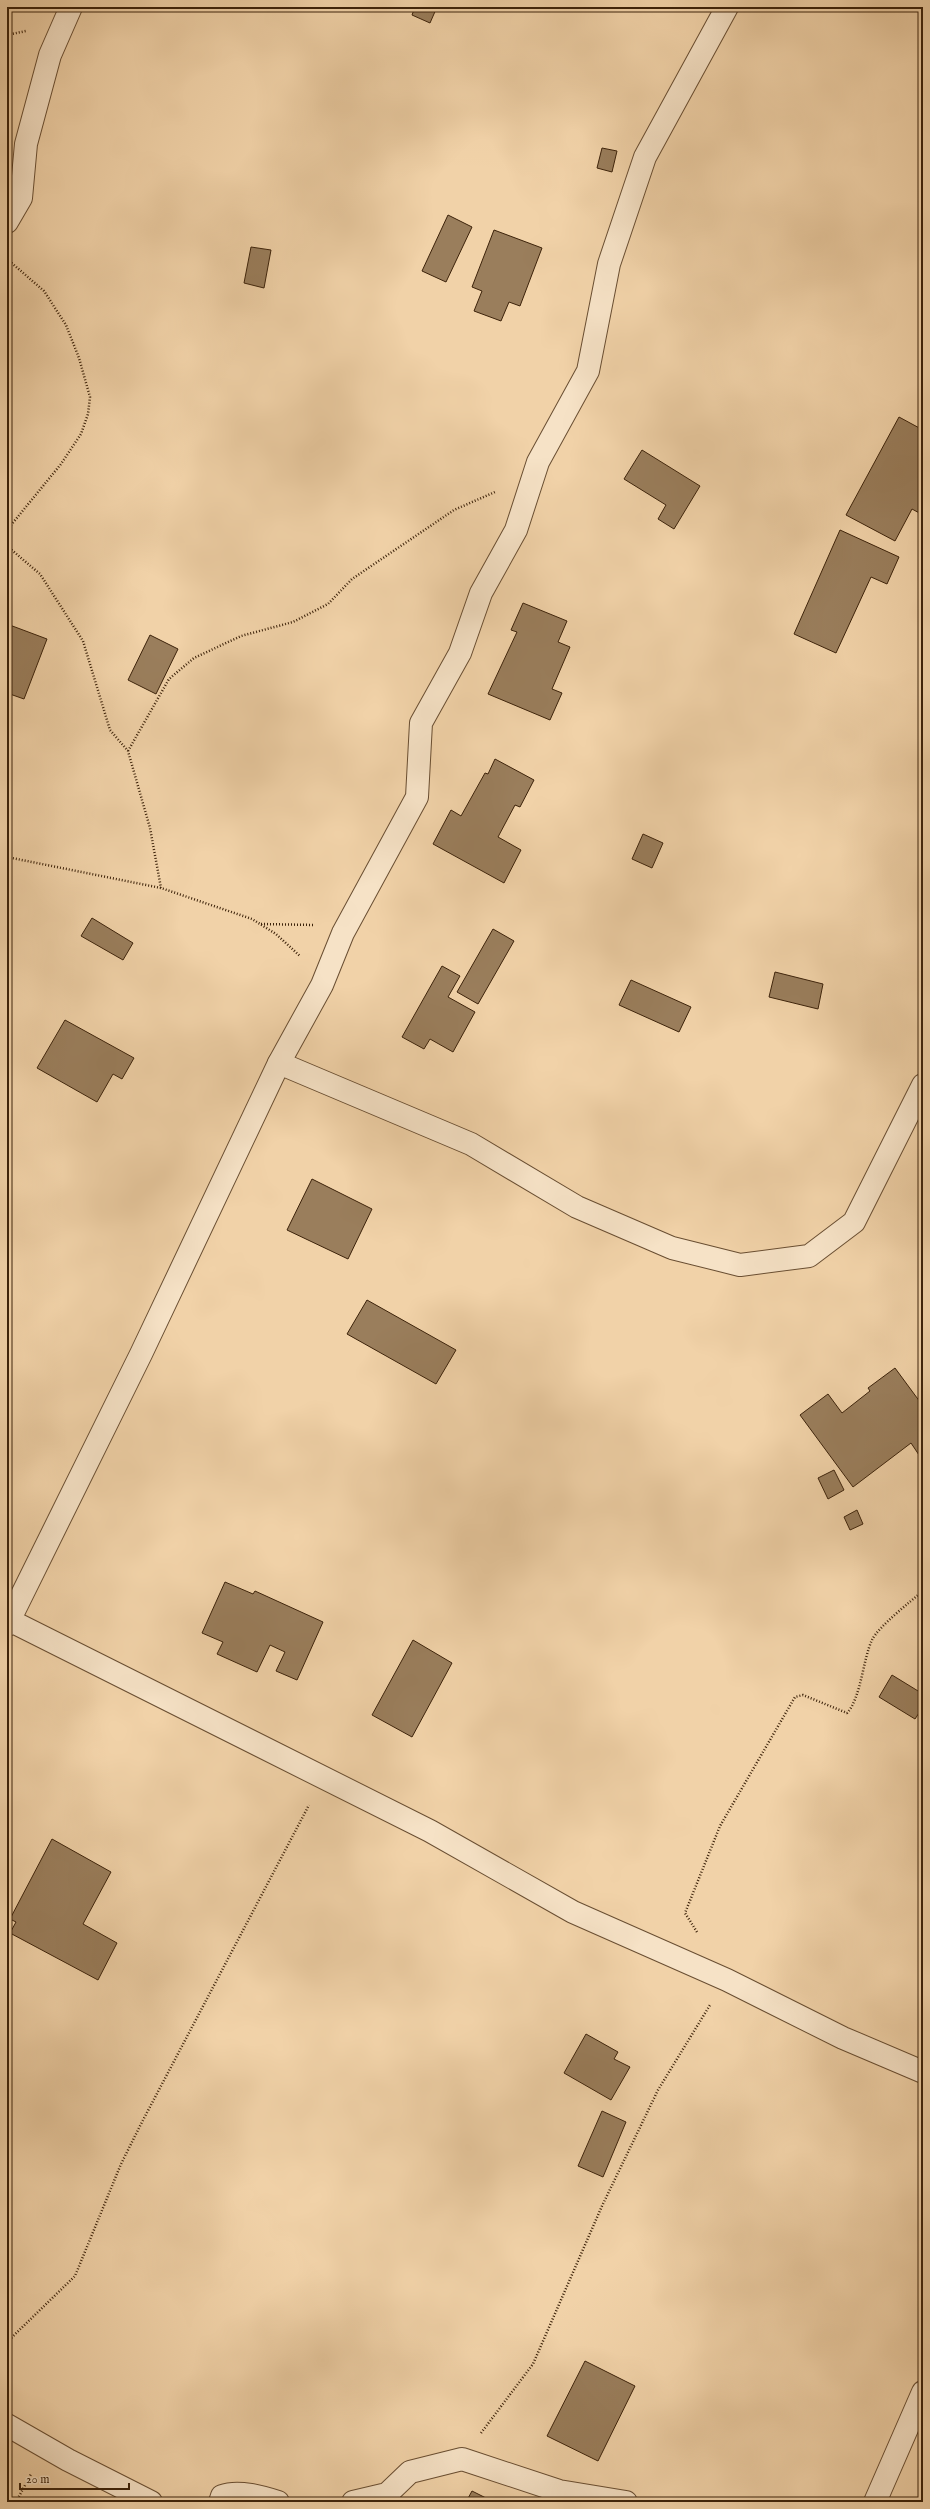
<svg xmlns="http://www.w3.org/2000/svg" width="930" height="2509" font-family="'IM FELL English',serif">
	<rect width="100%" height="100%" fill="#f1d2a8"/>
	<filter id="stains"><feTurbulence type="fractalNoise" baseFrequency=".005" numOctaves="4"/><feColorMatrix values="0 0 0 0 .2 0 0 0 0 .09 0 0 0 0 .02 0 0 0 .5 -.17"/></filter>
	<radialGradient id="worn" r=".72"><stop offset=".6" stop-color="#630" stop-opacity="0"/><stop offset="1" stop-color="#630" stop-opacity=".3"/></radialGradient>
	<g fill="#9a7e5c" stroke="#3c220a">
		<path d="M415 7H437L430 23 412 15Z"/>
		<path d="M602 148 617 151 612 172 597 168Z"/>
		<path d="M448 215 472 227 446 282 422 271Z"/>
		<path d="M494 230 542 248 520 306 509 302 501 321 474 311 482 291 472 287Z"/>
		<path d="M251 247 271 250 264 288 244 283Z"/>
		<path d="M899 417 923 430V515L912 509 895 541 846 515Z"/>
		<path d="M642 450 700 486 674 529 658 519 666 505 624 479Z"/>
		<path d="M840 530 899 557 887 584 871 577 836 653 794 634Z"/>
		<path d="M523 603 567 621 558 642 570 647 552 689 562 693 550 720 488 694 517 632 511 630Z"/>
		<path d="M7 624 47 639 24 699 7 693Z"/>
		<path d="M150 635 178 649 156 694 128 680Z"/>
		<path d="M495 759 534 780 520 807 515 805 498 837 521 850 504 883 433 844 451 810 461 816 485 773 488 774Z"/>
		<path d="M643 834 663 843 652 868 632 859Z"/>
		<path d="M92 918 133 943 123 960 81 936Z"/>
		<path d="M493 929 514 941 478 1004 457 992Z"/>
		<path d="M442 966 460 976 448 997 475 1012 453 1052 430 1039 424 1049 402 1037Z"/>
		<path d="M775 972 823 984 818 1009 769 997Z"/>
		<path d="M631 980 691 1007 679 1032 619 1005Z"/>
		<path d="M65 1020 134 1058 122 1079 113 1074 97 1102 37 1068Z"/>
		<path d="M312 1179 372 1209 348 1259 287 1230Z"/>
		<path d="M367 1300 456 1350 436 1384 347 1334Z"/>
		<path d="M895 1368 923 1406V1452L919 1455 911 1443 853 1487 800 1415 828 1394 842 1413 870 1391 868 1388Z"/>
		<path d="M834 1470 844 1490 828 1499 818 1478Z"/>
		<path d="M857 1510 863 1524 850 1530 844 1517Z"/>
		<path d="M225 1582 253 1594 255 1591 323 1622 297 1680 276 1671 285 1652 270 1645 257 1672 217 1654 223 1642 202 1633Z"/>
		<path d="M413 1640 452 1663 412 1737 372 1715Z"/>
		<path d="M892 1675 923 1694V1707L915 1719 879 1697Z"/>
		<path d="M52 1839 111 1872 83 1924 117 1943 98 1980 10 1933 16 1922 10 1919Z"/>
		<path d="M586 2034 618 2052 614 2059 630 2067 611 2100 564 2073Z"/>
		<path d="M602 2111 626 2122 603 2177 578 2166Z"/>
		<path d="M585 2361 635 2386 598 2461 547 2436Z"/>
		<path d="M472 2491 494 2502H466Z"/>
	</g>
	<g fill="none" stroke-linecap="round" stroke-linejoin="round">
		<defs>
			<g id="minor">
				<path d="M7 222 21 198 26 144 50 55 71 7"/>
				<path d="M279 1063 471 1144 577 1207 672 1248 740 1265 809 1256 854 1222 923 1085"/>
				<path d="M7 1619 430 1831 573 1912 727 1980 843 2038 923 2072"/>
				<path d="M7 1625 141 1354 279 1063 322 985 343 933 417 797 421 723 460 653 481 593 516 530 538 462 588 371 609 264 645 157 727 7"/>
				<path d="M7 2425 68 2460 151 2502"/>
				<path d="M220 2502 222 2496C239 2490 262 2497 278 2502"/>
				<path d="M353 2502 387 2494 410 2472 462 2459 559 2491 626 2502"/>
				<path d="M875 2502 923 2392"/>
			</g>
		</defs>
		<use href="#minor" stroke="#694e32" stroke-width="24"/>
		<g stroke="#3c220a" stroke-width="2.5" stroke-dasharray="1 2" stroke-linecap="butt">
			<path d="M7 35 26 31"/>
			<path d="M7 259 44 291 66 325 79 358 90 397 88 414 81 434 61 464 7 530"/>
			<path d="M7 546 40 574 83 641 110 730 128 751 150 828 161 888"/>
			<path d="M128 751 169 679 194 658 241 636 293 622 328 604 352 579 454 510 495 492"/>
			<path d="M7 857 161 888 252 919 276 934 300 956"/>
			<path d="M261 924 314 925"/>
			<path d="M697 1932 685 1913 720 1826 795 1697 803 1695 847 1713C861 1698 863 1659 872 1640 878 1627 911 1601 923 1591"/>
			<path d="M7 2342 75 2276 121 2164 142 2122 309 1805"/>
			<path d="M481 2433 533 2364 602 2206 658 2090 710 2005"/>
			<path d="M16 2502 31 2474"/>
		</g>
		<use href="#minor" stroke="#f6e2c6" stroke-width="22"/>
	</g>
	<rect width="930" height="2509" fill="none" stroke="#f1d2a8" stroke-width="24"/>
	<rect x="8" y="8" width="914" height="2493" fill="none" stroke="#3c220a" stroke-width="2"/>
	<rect x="12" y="12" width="906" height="2485" fill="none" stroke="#3c220a"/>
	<path d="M20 2483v6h109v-6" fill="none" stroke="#3c220a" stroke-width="2"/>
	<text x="26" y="2483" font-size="12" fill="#3c220a" stroke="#f6e2c6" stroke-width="3" paint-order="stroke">20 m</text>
	<rect width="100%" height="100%" filter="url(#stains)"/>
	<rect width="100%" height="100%" fill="url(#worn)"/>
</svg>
